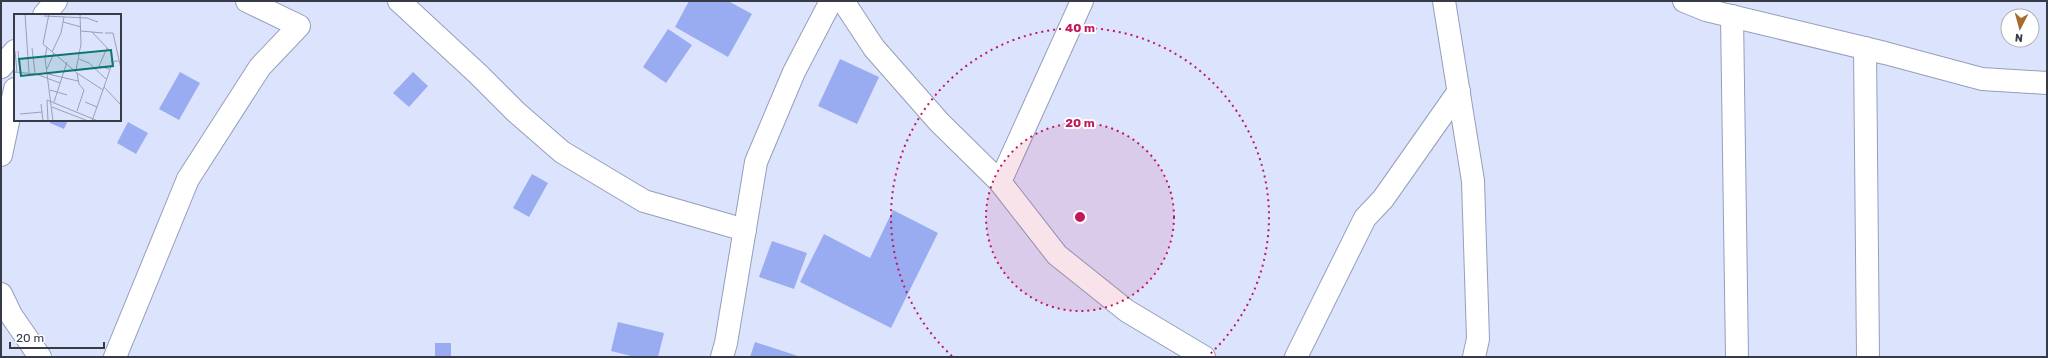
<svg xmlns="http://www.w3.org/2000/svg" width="2048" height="358" font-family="Rubik,sans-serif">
	<rect width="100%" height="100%" fill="#dce4fd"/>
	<g fill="#99acf1">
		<path d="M689 1H728L752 14 728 57 675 27Z"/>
		<path d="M668 29 692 45 666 83 643 67Z"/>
		<path d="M840 59 879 77 857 124 818 106Z"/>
		<path d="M180 72 200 83 179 120 159 109Z"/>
		<path d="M413 72 428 86 409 107 393 93Z"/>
		<path d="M51 120H68L64 129 50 123Z"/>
		<path d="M128 122 148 133 136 154 117 143Z"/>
		<path d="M532 174 548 183 529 217 513 208Z"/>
		<path d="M893 210 938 233 891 328 800 282 824 234 870 258Z"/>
		<path d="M772 241 807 253 794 289 759 277Z"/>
		<path d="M618 322 664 333 658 357H635L611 351Z"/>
		<path d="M755 342 801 357H750Z"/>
		<rect x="435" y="343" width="16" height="14"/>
	</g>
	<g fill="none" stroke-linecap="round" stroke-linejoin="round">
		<defs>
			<g id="minor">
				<path d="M399 1 478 74 516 112 562 152 644 201 745 230"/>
				<path d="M843 1 874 48 939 122 1000 182 1057 255 1127 311 1204 357"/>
				<path d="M1444 1 1473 181 1478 339 1474 357"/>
				<path d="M1684 1 1706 10 1885 53 1982 79 2047 83"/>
				<path d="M44 15 56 1"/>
				<path d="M1732 16 1737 357"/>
				<path d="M1865 48 1868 357"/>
				<path d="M1 67 15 51"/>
				<path d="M1 155 15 89"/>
				<path d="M1000 182 1082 1"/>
				<path d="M1 294 11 315 40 357"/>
				<path d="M115 357 188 179 260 67 299 26 247 1"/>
				<path d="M722 357 726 343 756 162 794 72 831 1"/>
				<path d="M1296 357 1365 218 1383 199 1459 91"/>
			</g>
		</defs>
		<use href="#minor" stroke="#959ebb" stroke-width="24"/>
		<use href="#minor" stroke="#fff" stroke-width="22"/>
	</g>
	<circle cx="1080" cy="217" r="94" fill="#c2185b" fill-opacity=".12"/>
	<g fill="none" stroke="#c2185b" stroke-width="2" stroke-dasharray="2 4">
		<circle cx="1080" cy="217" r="94"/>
		<path d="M952 356A189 189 0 1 1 1208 356"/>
	</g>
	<g transform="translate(14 14)">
		<rect width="107" height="107" fill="#dce4fd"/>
		<path fill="none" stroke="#9aa0b4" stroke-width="1" d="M11 0 15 59M35 0 29 30 63 59 65 70 70 76 63 97M30 2 73 4 84 8M49 8 67 13M67 17 89 19M78 18 97 38 98 49M91 19H99L107 55M33 33 31 44 39 107M18 34 21 59M93 34 85 52 95 55M1 37 3 58M4 37 6 58M38 38 47 19 50 3M65 45 75 49 92 65M105 47H101L97 52 90 73 107 91M33 55 40 39M62 56 67 30 66 0M0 58 22 60 46 69M63 59 89 76M34 60 64 67M36 76 53 81M40 88 53 48M71 88 83 93M27 90 29 107M38 93 74 107M6 100 28 98M34 107 33 86 84 107M78 107 90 73"/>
		<path fill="#0f766e" fill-opacity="0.15" stroke="#0f766e" stroke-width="2" d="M97 36 99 52 7 62 5 45Z"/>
		<rect width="107" height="107" fill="none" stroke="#373a47" stroke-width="2"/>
	</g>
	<circle cx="1080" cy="217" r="6" fill="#c2185b" stroke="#fff" stroke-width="2"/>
	<g font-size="12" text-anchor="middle" font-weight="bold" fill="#c2185b" stroke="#fff" stroke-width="4" stroke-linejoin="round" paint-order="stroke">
		<text x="1080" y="32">40 m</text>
		<text x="1080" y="127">20 m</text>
	</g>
	<rect width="2048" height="358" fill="none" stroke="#373a47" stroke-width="4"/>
	<g transform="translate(2020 28) rotate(186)"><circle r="19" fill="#ffffff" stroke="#afb0b5"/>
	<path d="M0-3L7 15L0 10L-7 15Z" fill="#a86a2f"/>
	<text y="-6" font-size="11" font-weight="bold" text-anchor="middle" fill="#373a47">N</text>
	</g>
	<path d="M10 342v6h94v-6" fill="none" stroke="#373a47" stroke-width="2"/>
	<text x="16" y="342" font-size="12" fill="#373a47" stroke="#ffffff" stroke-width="3" paint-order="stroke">20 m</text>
</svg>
